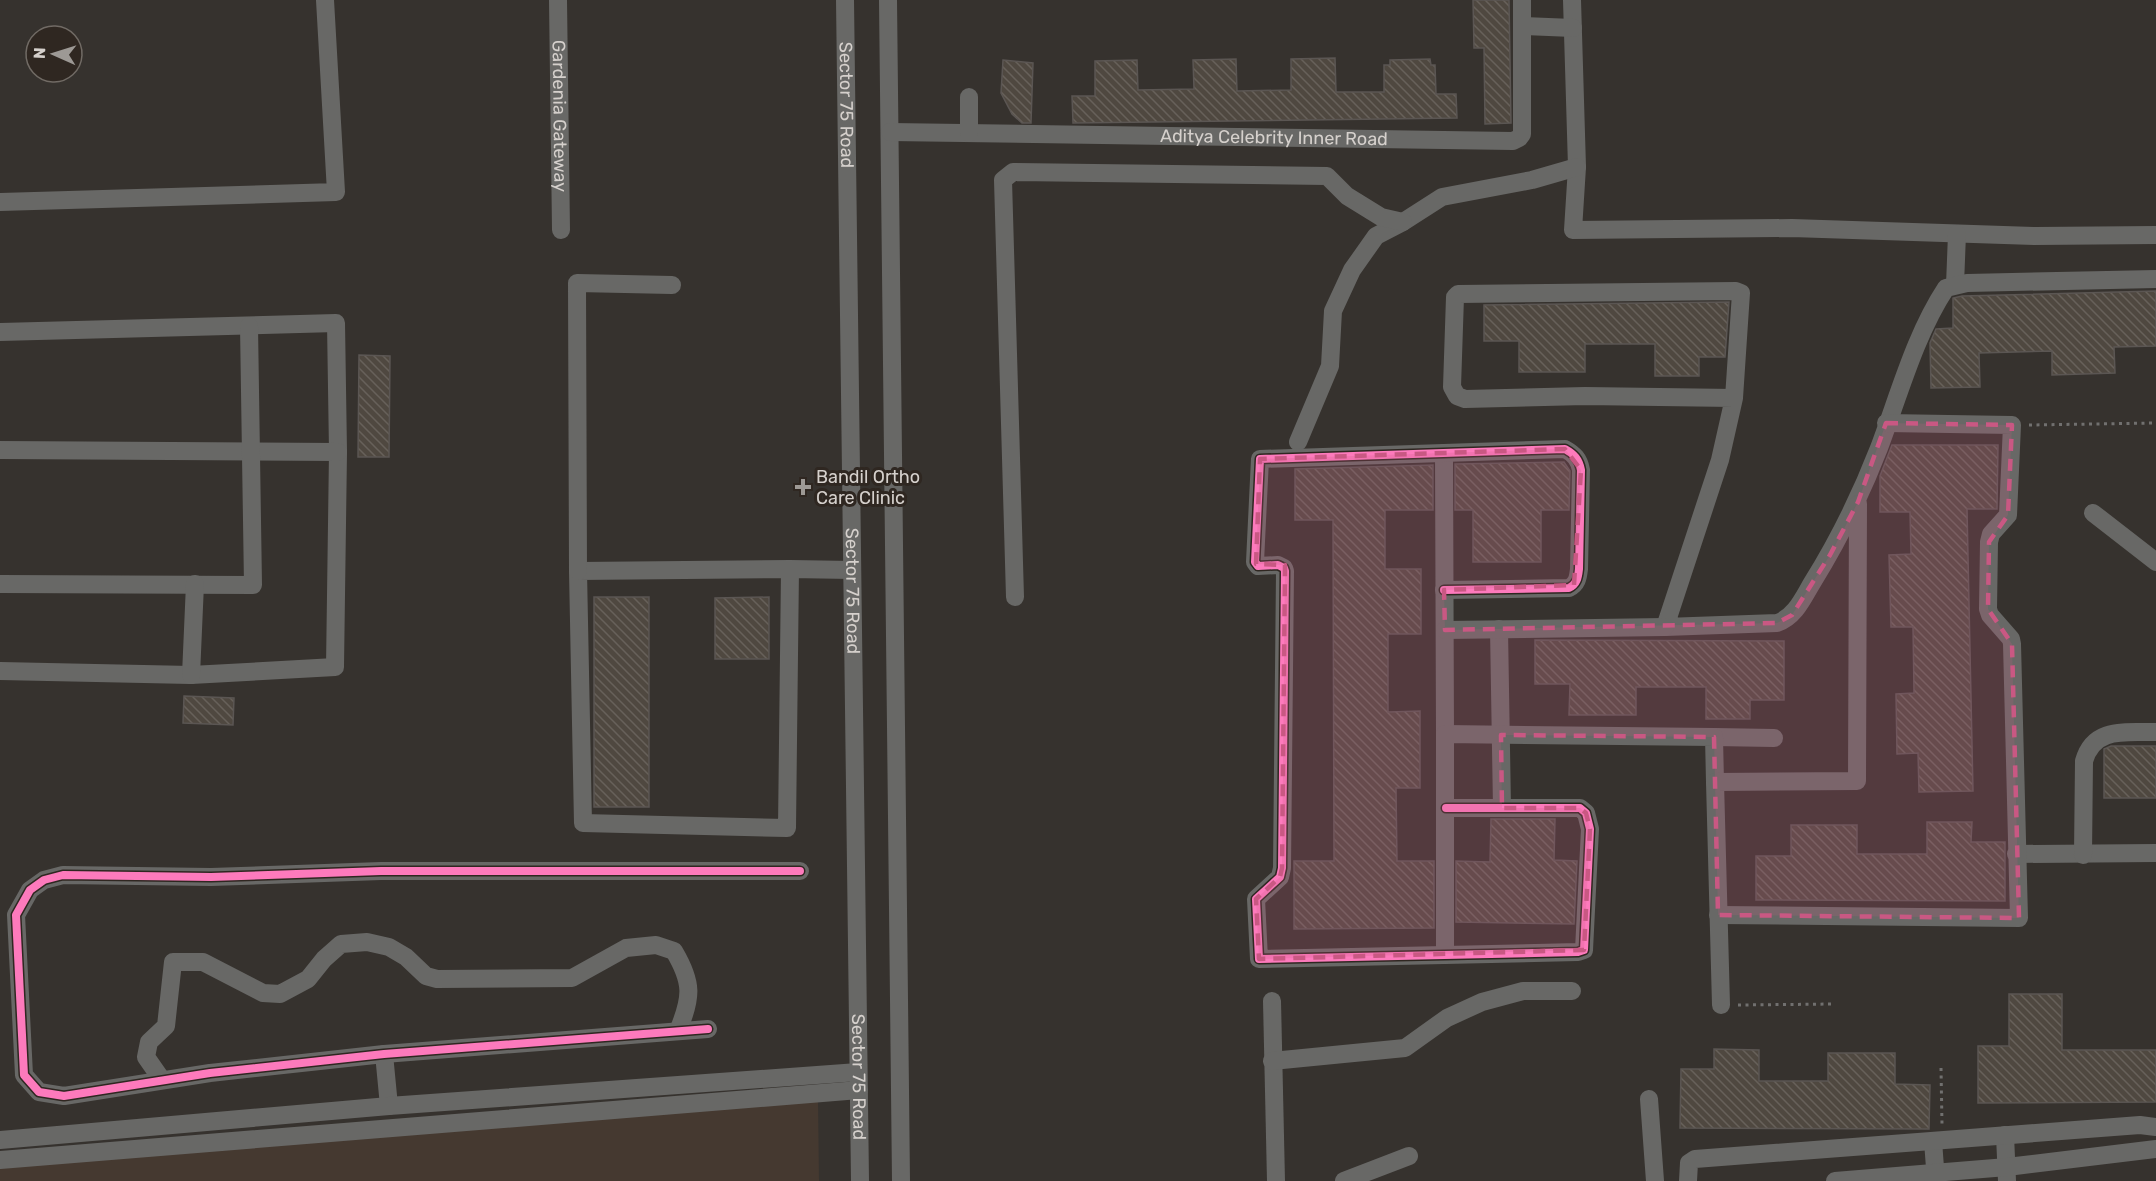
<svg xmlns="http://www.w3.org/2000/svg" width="2156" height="1181" font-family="Rubik,sans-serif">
	<defs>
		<pattern id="building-back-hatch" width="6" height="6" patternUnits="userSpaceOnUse" patternTransform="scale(1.5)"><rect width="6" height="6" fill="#4f4840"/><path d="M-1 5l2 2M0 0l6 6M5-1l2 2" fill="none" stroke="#67615a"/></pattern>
	</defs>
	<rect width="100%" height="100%" fill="#36322e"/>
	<path fill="#453930" d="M818 1099 819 1181H0V1167Z"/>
	<g fill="url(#building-back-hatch)" stroke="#5b5653" stroke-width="1.5">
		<path d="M1473 0H1509L1511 123 1485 124 1484 48H1474Z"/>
		<path d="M1335 58 1336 92H1384V65H1390V60L1430 59 1431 65H1435L1436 94H1456L1457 118 1073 123 1072 96H1095V61L1137 60 1138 90 1194 89 1193 60 1236 59 1237 91 1291 90V59Z"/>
		<path d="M1003 60 1033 63 1031 123H1022L1012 114 1001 93Z"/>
		<path d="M2156 291V346L2114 347 2115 373 2052 375V351L1979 353 1980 387 1931 388 1930 343 1936 329 1953 328V298L1962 296Z"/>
		<path d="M1729 302 1725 357H1699V376H1655V344H1585V372H1519V341H1484V305Z"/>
		<path d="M359 355 390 356 389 457H358Z"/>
		<path d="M1892 445H1998L1997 509H1967L1973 791 1919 792 1918 753 1897 754 1896 694 1914 693 1913 627H1891L1889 555 1911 554 1910 512H1880V476Z"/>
		<path d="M1564 462 1570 471 1569 510H1541V562H1473V510H1455V464Z"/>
		<path d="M1433 465V510H1385V569H1421V634H1388V712L1420 711V788H1396L1397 861H1434V928L1294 929V861H1334L1333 520H1295V469Z"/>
		<rect x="594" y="597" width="55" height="210"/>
		<path d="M769 597V659H715V598Z"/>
		<path d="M1535 640 1784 641V700H1750V719H1706V687H1636V715H1569L1570 684H1535Z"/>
		<path d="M184 696 234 698 233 725 183 723Z"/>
		<path d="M2111 746H2156V798H2104V749Z"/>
		<path d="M1491 819H1555L1554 860 1577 861 1574 924 1456 922V861L1490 862Z"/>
		<path d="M1927 822H1972L1971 842H2005V901L1756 900V856H1791V825H1857V854H1927Z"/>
		<path d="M2009 994H2062V1050H2156V1102L1978 1103V1046H2009Z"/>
		<path d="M1714 1049 1759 1050V1081H1828V1053H1895V1084L1930 1085 1929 1129 1680 1128 1681 1069H1714Z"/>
	</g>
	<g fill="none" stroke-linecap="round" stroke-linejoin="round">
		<g stroke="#71706f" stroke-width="3" stroke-dasharray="3 4.5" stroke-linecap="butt">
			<path d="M2029 425 2156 423"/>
			<path d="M1738 1005 1834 1004"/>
			<path d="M1941 1068 1942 1124"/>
		</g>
		<g stroke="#686866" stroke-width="18">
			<path id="s1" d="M558 0 561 230"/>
			<path id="s2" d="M845 0 860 1181"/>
			<path d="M888 0 901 1181"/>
			<path d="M1572 0 1577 167 1573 230 1792 228 2035 236 2156 235"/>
			<path d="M1522 26 1573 28"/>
			<path id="s3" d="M890 132 1513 141 1519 138 1522 134V0"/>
			<path d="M969 133V97"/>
			<path d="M0 202 336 192 325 0"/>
			<path d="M1955 285 1957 234"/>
			<path d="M0 332 336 323 338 452 335 667 191 675 0 671"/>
			<path d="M1734 398 1585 396 1465 399 1457 396 1452 387 1455 297 1458 294 1736 291 1741 293 1734 398 1720 460 1665 627 1777 623C1795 617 1803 598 1812 583 1840 538 1860 497 1879 448 1899 395 1915 335 1946 288L1967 283 2156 279"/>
			<path d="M1298 442 1330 366 1333 311 1352 270 1376 236 1403 222 1442 197 1532 180 1577 167"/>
			<path d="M0 450 338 452"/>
			<path d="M1444 453 1445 734"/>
			<path d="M2093 513 2156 562"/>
			<path d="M790 569 787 828 583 823 578 571 790 569 852 570"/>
			<path d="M578 571 577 283 672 285"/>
			<path d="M0 584 253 585 249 326"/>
			<path d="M1444 590 1569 588C1577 584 1578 578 1579 569L1581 470C1579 459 1574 454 1565 449L1260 459 1255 562 1258 566 1278 565 1284 568 1285 571 1282 868 1280 877 1256 899 1259 959 1578 952 1584 950 1590 829 1586 813 1580 808H1446"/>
			<path d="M1015 597 1003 180 1013 172 1327 176 1347 196 1381 217 1403 222"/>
			<path d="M1499 629 1502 808"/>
			<path d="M1445 630 1665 627"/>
			<path d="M191 675 195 584"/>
			<path d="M1714 737 1774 738"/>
			<path d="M2016 854 2156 853"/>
			<path d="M2083 855 2084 761C2094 726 2126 733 2156 732"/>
			<path d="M1718 915 2019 918 2012 644 2011 639 1990 615 1988 609 1989 542 1991 534 2008 515 2012 425 1886 423"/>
			<path d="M1445 955V734L1714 737 1715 782"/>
			<path d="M1272 1001 1276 1181"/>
			<path d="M1721 1005 1715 782 1857 781 1858 504"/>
			<path d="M708 1029 384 1054 210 1073 64 1096 39 1092 24 1075 16 915 30 890 44 880 63 875 211 877 381 871H800"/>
			<path d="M384 1054 389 1106"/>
			<path d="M1272 1061 1405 1048 1447 1018 1482 1002 1523 991H1572"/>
			<path d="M162 1080 146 1057 149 1042 166 1026 173 962H203L263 993 280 994 308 979 324 959 341 944 367 942 389 947 406 957 426 976 437 979 572 978 626 948 656 945 674 951C693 983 692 997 678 1031"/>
			<path d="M1649 1099 1655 1181"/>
			<path d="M2005 1135 2007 1181"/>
			<path d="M0 1140 389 1106 858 1072"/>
			<path d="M1933 1141 1936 1181"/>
			<path d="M0 1160 859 1090"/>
			<path d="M1344 1181 1409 1156"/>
			<path d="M1688 1181 1689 1163 1695 1159 2140 1125 2156 1127"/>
			<path d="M1835 1181 2007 1167 2156 1149"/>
		</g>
		<defs>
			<g id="cycleway">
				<path d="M1444 590 1569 588C1577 584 1578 578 1579 569L1581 470C1579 459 1574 454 1565 449L1260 459 1255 562 1258 566 1278 565 1284 568 1285 571 1282 868 1280 877 1256 899 1259 959 1578 952 1584 950 1590 829 1586 813 1580 808H1446"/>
				<path d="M708 1029 384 1054 210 1073 64 1096 39 1092 24 1075 16 915 30 890 44 880 63 875 211 877 381 871H800"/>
			</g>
		</defs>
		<use href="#cycleway" stroke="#2f2721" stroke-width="11"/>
		<use href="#cycleway" stroke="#fd7abc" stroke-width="8"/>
	</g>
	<path fill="#c95883" fill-opacity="0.2" stroke="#c95883" stroke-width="4.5" stroke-dasharray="12 8" stroke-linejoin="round" d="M1886 423 2012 425 2008 515 1989 542 1988 609 2012 644 2019 918 1718 915 1714 737 1501 735 1502 808H1580L1586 813 1590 829 1584 950 1259 959 1256 899 1280 877 1282 868 1285 565 1256 564 1260 459 1565 449 1581 470 1574 585 1444 590 1445 630 1777 623 1792 615 1830 555 1858 502Z"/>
	<path fill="#9d9995" stroke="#2f2721" stroke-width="2" d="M800 478h6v6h6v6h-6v6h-6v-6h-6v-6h6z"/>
	<g text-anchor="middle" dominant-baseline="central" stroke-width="6" stroke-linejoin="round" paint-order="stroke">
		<g font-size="18" fill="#d5d0cc" stroke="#2f2721">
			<text stroke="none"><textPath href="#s2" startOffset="105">Sector 75 Road</textPath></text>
			<text stroke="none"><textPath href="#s1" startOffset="116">Gardenia Gateway</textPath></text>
			<text stroke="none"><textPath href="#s3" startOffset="384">Aditya Celebrity Inner Road</textPath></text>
			<text stroke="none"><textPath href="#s2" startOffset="591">Sector 75 Road</textPath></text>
			<text stroke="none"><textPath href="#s2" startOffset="1077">Sector 75 Road</textPath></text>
		</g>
		<g font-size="18" fill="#d5d0cc" stroke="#2f2721" text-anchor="start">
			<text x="816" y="477">Bandil Ortho<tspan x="816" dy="21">Care Clinic</tspan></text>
		</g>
	</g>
	<g transform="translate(54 54) rotate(273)"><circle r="28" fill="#2f2721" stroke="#716b65" stroke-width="1.5"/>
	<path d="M0-4.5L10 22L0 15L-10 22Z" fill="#9d9995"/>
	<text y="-9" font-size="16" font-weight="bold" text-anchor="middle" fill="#d5d0cc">N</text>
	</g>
</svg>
